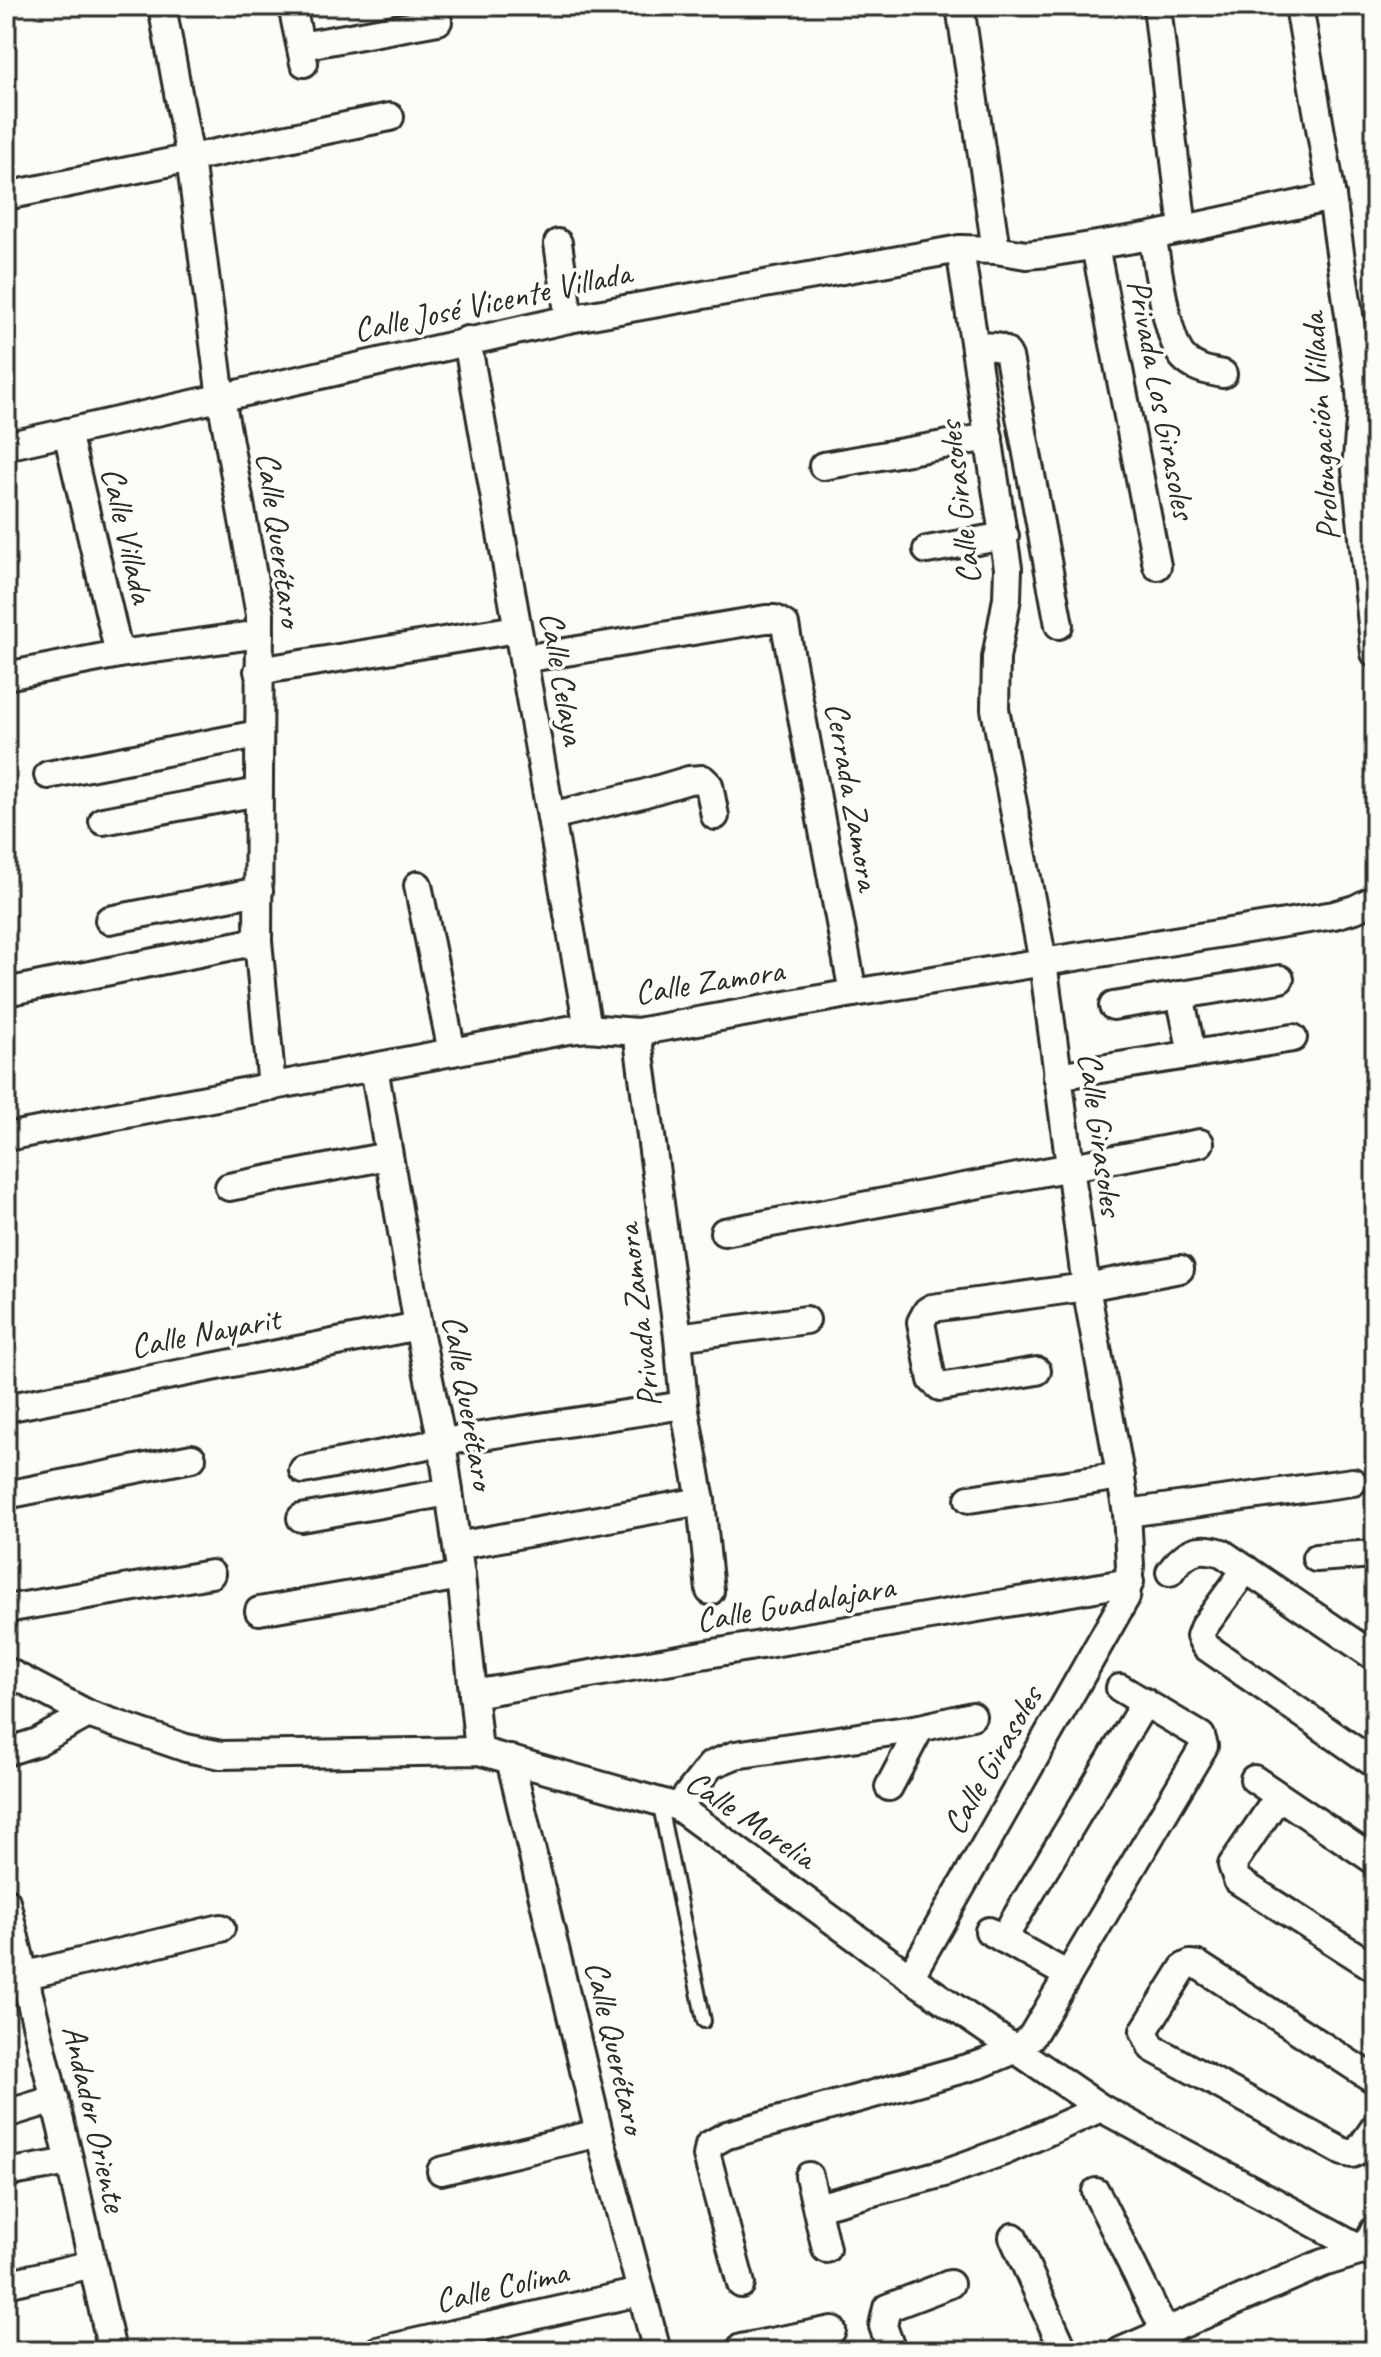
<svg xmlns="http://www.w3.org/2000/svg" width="1381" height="2357" font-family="Caveat,sans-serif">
	<rect width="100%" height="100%" fill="#fdfcf7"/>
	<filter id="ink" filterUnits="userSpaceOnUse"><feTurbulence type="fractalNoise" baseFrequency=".0125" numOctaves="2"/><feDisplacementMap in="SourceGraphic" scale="16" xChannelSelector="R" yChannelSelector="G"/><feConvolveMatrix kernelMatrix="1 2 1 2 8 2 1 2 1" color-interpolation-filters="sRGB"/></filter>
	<g filter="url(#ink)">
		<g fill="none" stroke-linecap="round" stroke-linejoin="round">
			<defs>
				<path id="lane" d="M659 1801 704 2021"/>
				<g id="street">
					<path d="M162 6 190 158 221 398 260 615 258 941 272 1087"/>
					<path d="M292 6 304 63"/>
					<path d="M960 6 996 250"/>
					<path d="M1157 6 1183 229"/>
					<path d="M1299 6 1332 197 1360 391 1361 410 1356 470 1375 653"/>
					<path d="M301 46 438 21"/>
					<path d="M6 196 390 117"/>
					<path d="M1152 236C1158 264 1166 338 1183 357 1194 369 1208 371 1223 374"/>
					<path d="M558 243 569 319"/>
					<path d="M1095 246 1157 566"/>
					<path d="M467 340 588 1028"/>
					<path d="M975 347C987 347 1003 343 1009 357L1059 625"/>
					<path d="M67 432 119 654"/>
					<path d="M6 446 569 319 960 249 996 250 1026 255 1048 253 1152 236 1332 197"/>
					<path d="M823 466 989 437"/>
					<path d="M927 550 1005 536"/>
					<path d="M523 659 766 619H775L785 625 853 993"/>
					<path d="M258 671 517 629"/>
					<path d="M6 676 119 654 260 634"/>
					<path d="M48 775 258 734"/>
					<path d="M551 816 642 794 689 780 703 779 709 785 715 816"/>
					<path d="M103 821 258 792"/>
					<path d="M418 885 452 1052"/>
					<path d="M109 920 259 891"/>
					<path d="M6 992 258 941"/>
					<path d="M1180 995 1192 1053"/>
					<path d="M1113 1006 1280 979"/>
					<path d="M637 1032 678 1337 684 1405 701 1501 710 1591"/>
					<path d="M374 1067 418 1326 442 1442 461 1576 479 1751"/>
					<path d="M1057 1076 1293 1038"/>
					<path d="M6 1137 568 1030 588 1028 637 1032 853 993 1334 915 1355 909 1375 899"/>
					<path d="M229 1187 388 1156"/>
					<path d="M724 1232 1200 1143"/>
					<path d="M678 1337 806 1320"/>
					<path d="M1037 1371 940 1387 932 1380 921 1322 927 1311 932 1308 1086 1287 1180 1269"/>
					<path d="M6 1408 418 1326"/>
					<path d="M303 1470 442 1442 684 1405"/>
					<path d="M6 1495 192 1458"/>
					<path d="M969 1499 1121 1476"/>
					<path d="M1127 1513 1353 1482"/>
					<path d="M301 1518 449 1492"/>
					<path d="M457 1546 701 1501"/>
					<path d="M1316 1558 1375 1554"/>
					<path d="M1246 1569 1203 1628 1200 1636 1205 1646 1375 1764"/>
					<path d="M1170 1572C1185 1552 1197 1545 1222 1553L1375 1657"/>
					<path d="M6 1609 211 1574"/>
					<path d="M259 1611 461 1576"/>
					<path d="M6 1671 88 1714 186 1748 221 1755 479 1751 678 1807 910 1977 1101 2108 1375 2256"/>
					<path d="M473 1694 1130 1582"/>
					<path d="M6 1752 37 1742 88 1714"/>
					<path d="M510 1759 599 2133 657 2351"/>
					<path d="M1254 1779 1375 1861"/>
					<path d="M889 1787 920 1728"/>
					<path d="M1278 1797 1232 1865 1237 1880 1375 1968"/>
					<path d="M678 1807 711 1765 735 1755 920 1728 972 1716"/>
					<path d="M6 1901 70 2162 112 2351"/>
					<path d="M989 1931 1068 1975"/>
					<path d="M1003 1939 1145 1702"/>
					<path d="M910 1977 1126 1597 1130 1566 1127 1513 1086 1287 1043 962 995 709 996 658 1007 598 1008 568 960 249"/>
					<path d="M6 1980 221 1928"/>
					<path d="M1375 2080 1198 1965 1190 1964 1184 1967 1144 2031 1152 2048 1343 2152 1352 2154 1359 2150 1375 2127"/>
					<path d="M6 2114 55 2099"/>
					<path d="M441 2171 599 2133"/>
					<path d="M6 2173 70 2162"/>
					<path d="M809 2176 826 2249"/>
					<path d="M1096 2192 1165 2331"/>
					<path d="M817 2207 944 2173 1005 2151 1101 2108"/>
					<path d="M1013 2237 1064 2351"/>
					<path d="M1362 2251 1375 2229"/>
					<path d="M6 2284 93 2264"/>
					<path d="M741 2284 707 2156 709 2145 727 2135 981 2064 1015 2050 1032 2036 1204 1746 1201 1736 1120 1688"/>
					<path d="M377 2351 640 2292"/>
					<path d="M739 2351 741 2348 832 2330"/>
					<path d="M892 2351 883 2326 887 2308 950 2284"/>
					<path d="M1121 2351 1323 2263 1362 2251"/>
				</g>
			</defs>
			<use href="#lane" stroke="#2b2b2b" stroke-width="18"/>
			<use href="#street" stroke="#2b2b2b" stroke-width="32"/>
			<use href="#lane" stroke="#fdfcf7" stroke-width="12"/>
			<use href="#street" stroke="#fdfcf7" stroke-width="26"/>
		</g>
	</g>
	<g text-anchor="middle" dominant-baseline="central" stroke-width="7" stroke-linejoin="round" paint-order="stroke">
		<g font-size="34" fill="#2b2b2b" stroke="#fdfcf7">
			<text transform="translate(492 301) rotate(-12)">Calle José Vicente Villada</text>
			<text transform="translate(1162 399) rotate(79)">Privada Los Girasoles</text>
			<text transform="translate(1320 427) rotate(-94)">Prolongación Villada</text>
			<text transform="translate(959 503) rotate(-97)">Calle Girasoles</text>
			<text transform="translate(128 535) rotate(77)">Calle Villada</text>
			<text transform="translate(280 539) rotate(82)">Calle Querétaro</text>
			<text transform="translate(563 678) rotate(80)">Calle Celaya</text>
			<text transform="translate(853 796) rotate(80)">Cerrada Zamora</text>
			<text transform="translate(709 981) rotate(-9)">Calle Zamora</text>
			<text transform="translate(1101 1134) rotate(82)">Calle Girasoles</text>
			<text transform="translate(638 1316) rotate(-97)">Privada Zamora</text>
			<text transform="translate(205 1332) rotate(-11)">Calle Nayarit</text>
			<text transform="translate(469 1402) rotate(80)">Calle Querétaro</text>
			<text transform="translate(795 1603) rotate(-10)">Calle Guadalajara</text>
			<text transform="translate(992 1760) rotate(-60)">Calle Girasoles</text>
			<text transform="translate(751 1819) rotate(34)">Calle Morelia</text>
			<text transform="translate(616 2047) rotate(77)">Calle Querétaro</text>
			<text transform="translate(95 2118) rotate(77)">Andador Oriente</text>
			<text transform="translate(501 2286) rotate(-13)">Calle Colima</text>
		</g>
	</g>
	<rect width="1381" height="2357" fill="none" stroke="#fdfcf7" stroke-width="32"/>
	<rect x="16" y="16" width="1349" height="2325" fill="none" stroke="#2b2b2b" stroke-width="3" filter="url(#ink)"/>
</svg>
